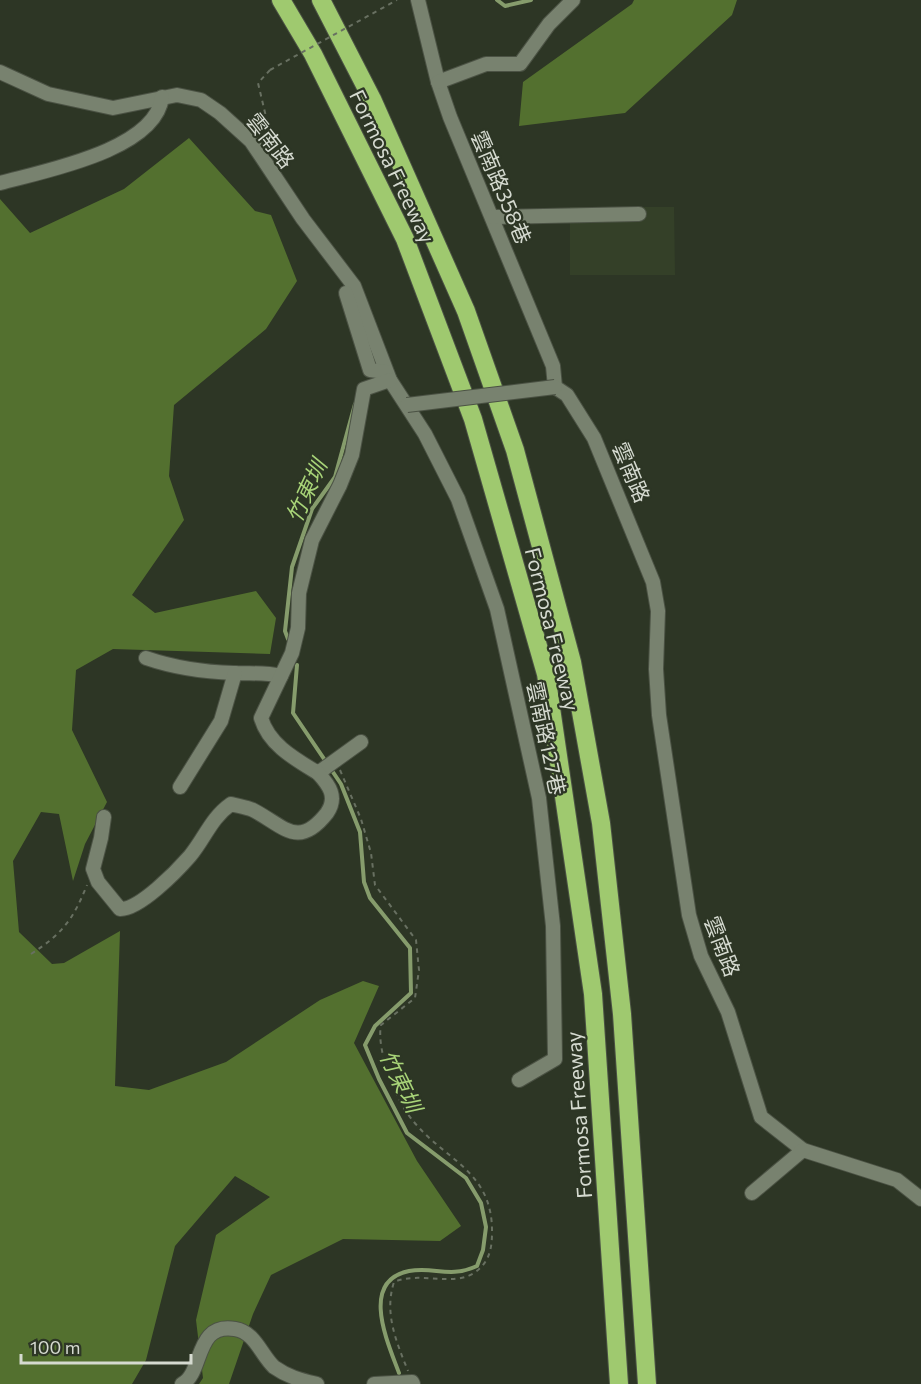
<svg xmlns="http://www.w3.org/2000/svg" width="921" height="1384" font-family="Commissioner,'Noto Sans TC',sans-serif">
	<rect width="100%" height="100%" fill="#2d3625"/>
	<path fill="#344028" d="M570 207H674L675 275H570Z"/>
	<g fill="#53702f">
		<path d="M634 0H737L732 15 625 113 519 126 523 82 632 4Z"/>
		<path d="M189 138 255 211 271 215 297 281 266 329 174 405 169 476 184 520 132 595 155 613 256 591 276 618 270 654 113 649 76 670 72 730 107 802 85 844 73 881 59 814 41 812 13 861 19 932 52 964 64 963 120 931 115 1086 149 1090 226 1062 320 1000 363 981 379 986 354 1043 417 1161 461 1226 440 1241 343 1239 271 1275 253 1314 229 1384H199L203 1378 196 1320 216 1235 270 1197 235 1176 175 1246 146 1360 132 1384H0V199L30 233 124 189Z"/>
	</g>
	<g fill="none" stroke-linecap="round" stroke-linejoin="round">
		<g stroke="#869c6c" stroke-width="4">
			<path d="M497 0 505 6 531 0"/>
			<path d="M288 639 285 631 292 567 312 509 335 477 355 404"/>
			<path d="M297 665 293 713 341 784 360 832 364 882 370 898 410 948 411 993 375 1026 365 1045 379 1079 407 1133 466 1178 481 1203 486 1227 483 1250 477 1266C448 1279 435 1266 409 1271 359 1281 388 1343 399 1373"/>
		</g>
		<defs>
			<g id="minor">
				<path d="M418 0 438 82 450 117 553 366 555 387 567 395 594 438 653 582 658 611 656 669 659 715 689 915 701 956 728 1012 761 1117 803 1150 897 1180 921 1199"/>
				<path d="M0 72 48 94 113 108 177 95 201 100 220 113 251 141 303 219 354 286 390 380 425 434 458 499 497 609 539 798 553 926 555 1059 519 1080"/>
				<path d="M438 82 486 64H520L549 24 573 0"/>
				<path d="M0 183C44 171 156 150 162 97"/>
				<path d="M492 217 639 214"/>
				<path d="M346 293 370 370 386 372"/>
				<path d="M146 658C175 668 203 672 234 673 250 674 264 672 281 676"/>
				<path d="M361 742 318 773C295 759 269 745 261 718L292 653 298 628 299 593 312 540 340 485 352 455 364 389 390 380"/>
				<path d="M180 787 221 721 235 673"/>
				<path d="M104 817 101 838 93 869 98 882 120 909C139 910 177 871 190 856 205 838 211 818 231 804 238 806 246 807 253 810 284 826 298 850 327 813 338 797 329 785 318 773"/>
				<path d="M752 1193 803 1150"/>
				<path d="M182 1384C204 1373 194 1322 235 1329 255 1332 261 1355 274 1367 288 1377 301 1380 317 1384"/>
				<path d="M374 1384 412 1382 413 1384"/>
			</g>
			<g id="highway">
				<path d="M281 0 313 54 405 239 473 419 546 674 593 994 619 1384"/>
				<path d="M321 0 372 99 466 311 515 450 572 662 601 823 622 1014 647 1384"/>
			</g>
		</defs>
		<use href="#minor" stroke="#4b5244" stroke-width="16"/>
		<use href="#highway" stroke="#4b5244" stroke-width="20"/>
		<g stroke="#687061" stroke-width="2" stroke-dasharray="4.5 4.5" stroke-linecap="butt">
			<path d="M270 70 258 83 267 121 282 151 279 160"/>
			<path d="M340 770 361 819 371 853 375 885 416 940 419 970 415 998 381 1025C376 1050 396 1102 414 1122 446 1161 493 1171 492 1233 492 1249 489 1263 474 1273 452 1287 419 1271 394 1282 384 1313 396 1341 408 1371"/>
			<path d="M31 954C62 934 73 920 87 885"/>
		</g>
		<use href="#minor" stroke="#78826f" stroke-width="14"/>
		<use href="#highway" stroke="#9fc96f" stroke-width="18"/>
		<defs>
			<path id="minor-bridge" d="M407 405 555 387"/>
		</defs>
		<use href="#minor-bridge" stroke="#4b5244" stroke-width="16" stroke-linecap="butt"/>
		<path stroke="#687061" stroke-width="2" stroke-dasharray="4.5 4.5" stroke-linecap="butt" d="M270 70 397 0"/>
		<use href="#minor-bridge" stroke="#78826f" stroke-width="14"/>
	</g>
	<g text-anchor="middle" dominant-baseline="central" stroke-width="4.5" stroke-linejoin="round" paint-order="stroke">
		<g font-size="21" fill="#d5dad0" stroke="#2d3625">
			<text transform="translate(271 140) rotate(52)">雲南路</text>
			<text transform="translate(393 166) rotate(64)">Formosa Freeway</text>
			<text transform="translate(502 187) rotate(67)">雲南路358巷</text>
			<text transform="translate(632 472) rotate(67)">雲南路</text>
			<text transform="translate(553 629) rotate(76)">Formosa Freeway</text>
			<text transform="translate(547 738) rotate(78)">雲南路127巷</text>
			<text transform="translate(723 946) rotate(69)">雲南路</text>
			<text transform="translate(578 1115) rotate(-94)">Formosa Freeway</text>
		</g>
		<g font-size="22" font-style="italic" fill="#a8d478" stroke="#2d3625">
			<text transform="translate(306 491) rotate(-65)">竹東圳</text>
			<text transform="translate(401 1081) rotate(64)">竹東圳</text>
		</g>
	</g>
	<path d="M21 1354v9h170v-9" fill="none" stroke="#d5dad0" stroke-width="3"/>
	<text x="30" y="1354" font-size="18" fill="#d5dad0" stroke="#2d3625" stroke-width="4.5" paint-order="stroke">100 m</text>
</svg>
